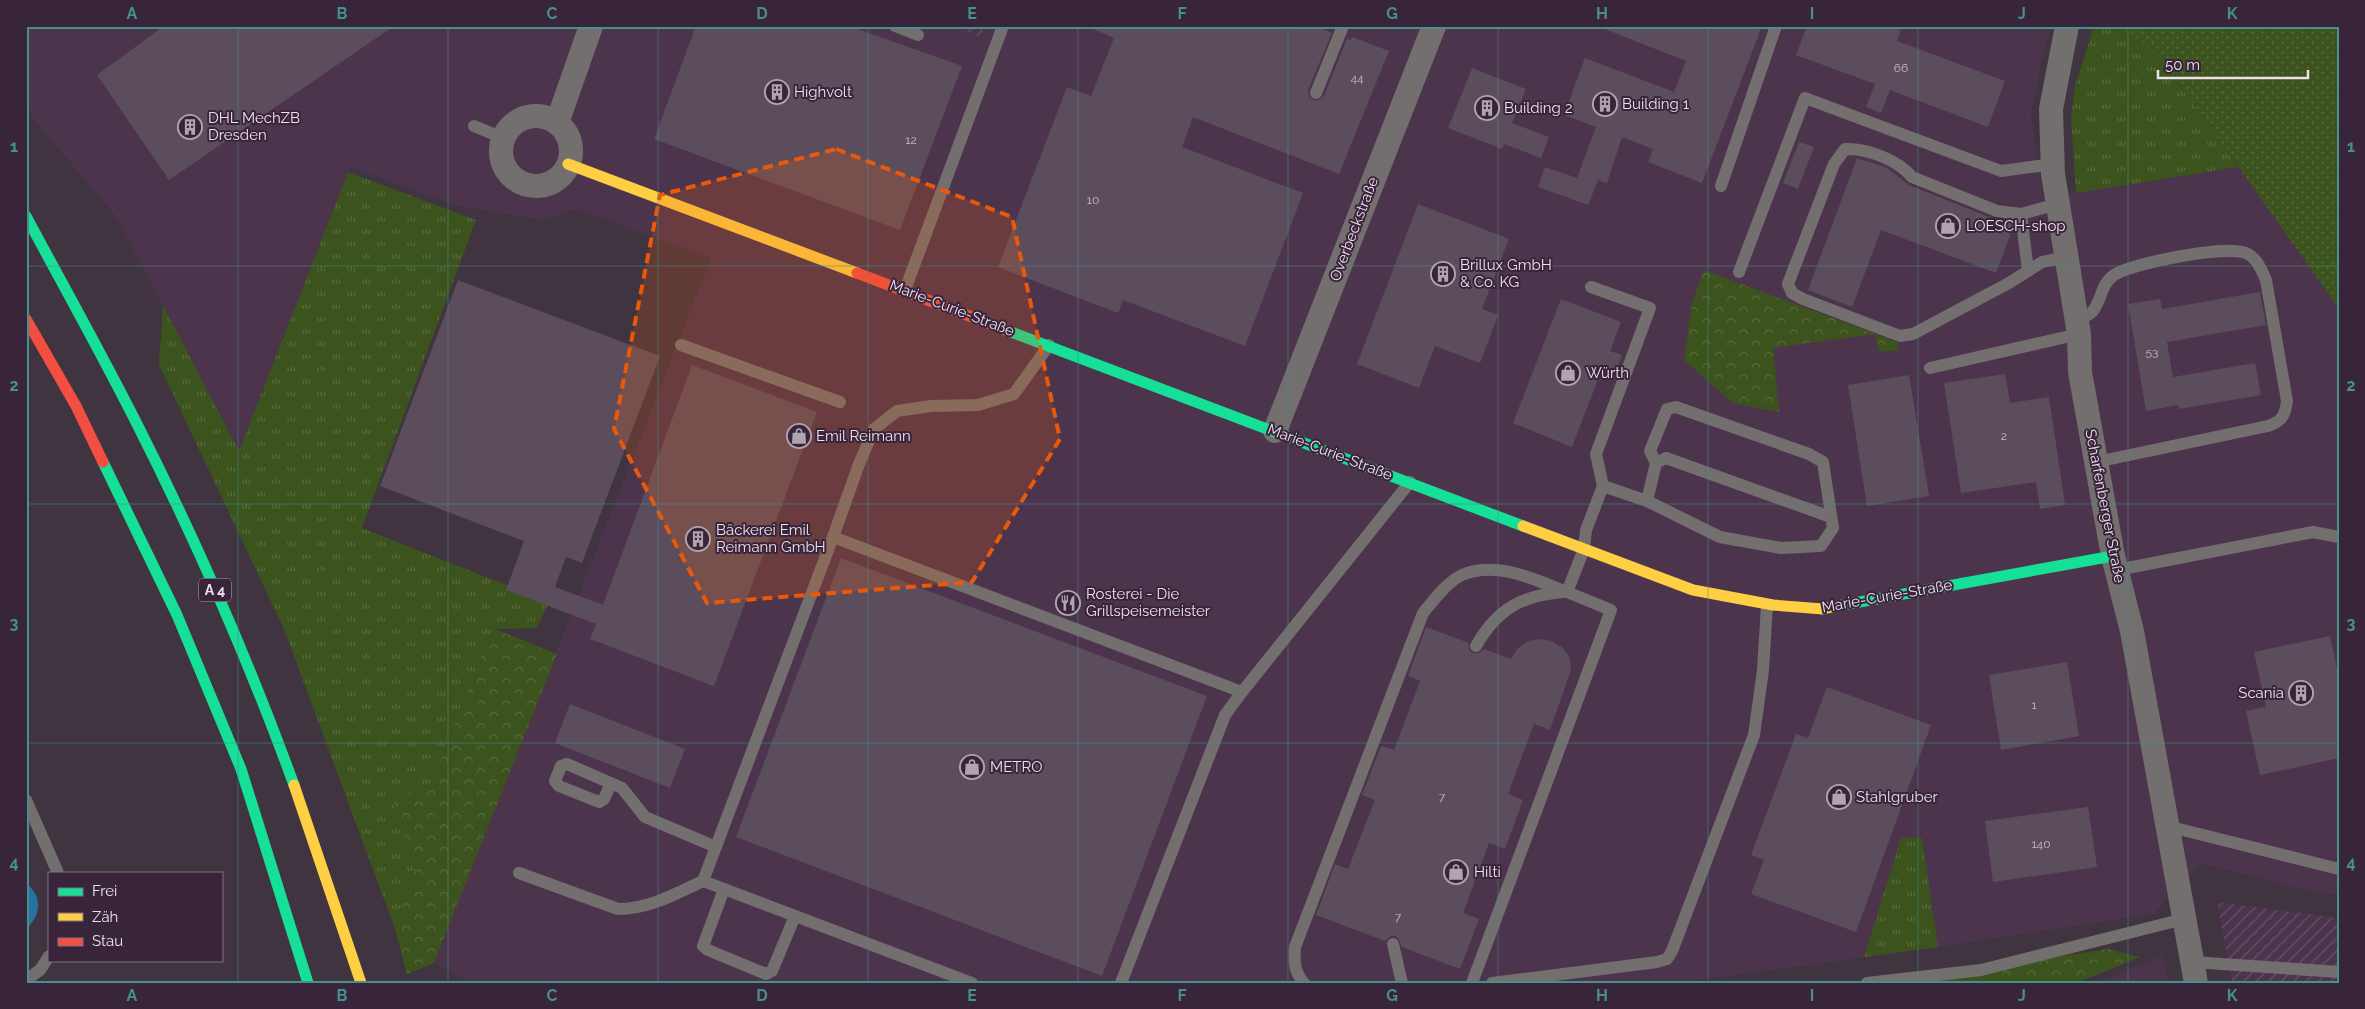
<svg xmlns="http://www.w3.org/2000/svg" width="2365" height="1009" font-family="Raleway,sans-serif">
	<defs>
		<pattern id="industrial-furrows" width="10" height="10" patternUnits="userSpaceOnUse" patternTransform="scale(1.25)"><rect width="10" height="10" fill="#4c344d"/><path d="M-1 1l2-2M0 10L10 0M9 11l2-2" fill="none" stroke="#665167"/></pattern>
		<pattern id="grass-tufts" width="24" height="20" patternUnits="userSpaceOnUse" patternTransform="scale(1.25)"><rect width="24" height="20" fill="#3c531d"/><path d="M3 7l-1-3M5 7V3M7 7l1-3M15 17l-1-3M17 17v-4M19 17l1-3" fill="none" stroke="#586b3e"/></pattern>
		<pattern id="forest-crowns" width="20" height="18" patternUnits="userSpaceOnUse" patternTransform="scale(1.25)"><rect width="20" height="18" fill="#3c531d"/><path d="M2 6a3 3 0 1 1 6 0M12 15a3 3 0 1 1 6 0" fill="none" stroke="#586b3e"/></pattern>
		<pattern id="garden-dots" width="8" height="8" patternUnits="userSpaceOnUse" patternTransform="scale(1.25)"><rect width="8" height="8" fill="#3c531d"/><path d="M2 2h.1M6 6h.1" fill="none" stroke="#586b3e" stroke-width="1.8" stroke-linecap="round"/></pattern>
	</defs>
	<rect width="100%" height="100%" fill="#3f3440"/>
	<g fill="#4c344d">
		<path d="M26 26H2054L2045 46 2031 115 2043 198 2238 167 2339 308V895L2311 892 2200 863 2154 914 1897 953 1677 983H473L434 963 711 258 576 209 542 220 454 205 348 166V172L239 451 117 218 36 122 26 106Z"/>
		<path d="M2162 956 2168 983H2098Z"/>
	</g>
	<g fill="url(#industrial-furrows)">
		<path d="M953 26H984L980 37Z"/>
		<path d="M2217 902 2339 918V983H2232Z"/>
	</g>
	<g fill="url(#grass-tufts)">
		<path d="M2094 26H2125L2166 65 2238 167 2076 193 2071 118 2075 86Z"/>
		<path d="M348 172 476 220 362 528 549 602 537 628 495 629 480 658 431 785 393 797 415 870 395 929 284 629 159 365 163 305 239 451Z"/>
		<path d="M1901 838H1922L1938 947 1864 957Z"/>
	</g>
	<g fill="url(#forest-crowns)">
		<path d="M1704 270 1897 342 1899 350 1880 352 1875 334 1773 348 1779 412 1733 403 1684 360 1692 303Z"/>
		<path d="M495 629 557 654 434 963 407 974 395 929 415 870 392 797 431 785 480 658Z"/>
		<path d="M2109 949 2140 957 2076 983H1883Z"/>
	</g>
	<path fill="url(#garden-dots)" d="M2125 26H2339V309L2166 65Z"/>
	<path fill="#2574a0" d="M26 883C43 896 41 916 26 929Z"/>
	<g fill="#5c4d5d">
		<path d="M164 26H394L169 180 97 75Z"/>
		<path d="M696 26H849L962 66 900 230 654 139Z"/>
		<path d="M1086 26H1315L1332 33 1308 90 1309 98 1317 101 1324 96 1347 39 1351 40 1352 37 1389 51 1339 174 1193 117 1182 147 1303 193 1245 346 1123 300 1118 313 998 267 1067 87 1091 96 1114 38Z"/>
		<path d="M1597 26H1762L1702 183 1648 162 1653 149 1622 137 1607 183 1598 180 1588 205 1538 187 1545 167 1577 178 1596 127 1564 115 1585 58 1674 92 1686 61Z"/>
		<path d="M1807 26H1902L1897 41 2005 81 1988 127 1890 90 1881 113 1866 107 1875 84 1796 55Z"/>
		<path d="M1472 68 1526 89 1512 123 1549 137 1541 158 1504 144 1502 149 1448 128Z"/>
		<path d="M1799 142 1814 147 1798 189 1783 183Z"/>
		<path d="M1857 158 1887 168 1909 185 1994 219 2014 221V225L1996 273 1881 230 1852 307 1808 290Z"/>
		<path d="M1418 204 1509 239 1482 309 1498 315 1480 363 1435 346 1419 388 1357 364Z"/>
		<path d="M458 280 660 356 582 563 566 557 555 587 603 605 692 365 817 412 714 686 590 639 596 624 506 590 524 541 380 486Z"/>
		<path d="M2260 292 2266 325 2167 342 2173 377 2255 363 2261 395 2179 409 2178 405 2146 411 2128 304 2160 299 2162 309Z"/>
		<path d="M1561 299 1621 322 1610 351 1622 355 1615 374 1602 369 1572 447 1513 423Z"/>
		<path d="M2005 374 2010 403 2049 397 2065 505 2040 509 2036 482 1961 493 1944 383Z"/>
		<path d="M1909 375 1929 496 1867 506 1848 385Z"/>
		<path d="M841 558 1207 696 1102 976 736 837Z"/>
		<path d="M1426 627 1469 643V649L1472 653H1479L1484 649 1511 659 1518 648 1528 641 1540 639 1552 641 1563 648 1570 658 1571 670 1550 730 1534 724 1508 794 1523 800 1505 849 1489 843 1463 913 1479 919 1460 969 1402 947 1399 939 1396 936H1391L1385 941 1316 915 1335 864 1348 869 1375 800 1362 795 1381 746 1394 750 1420 681 1408 676Z"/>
		<path d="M2330 636 2339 678V758L2260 775 2246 711 2266 707 2254 652Z"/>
		<path d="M2067 662 2079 736 2001 750 1989 675Z"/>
		<path d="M1827 687 1931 725 1856 932 1751 894 1764 860 1751 855 1796 734 1808 738Z"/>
		<path d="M570 704 685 749 670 788 555 743Z"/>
		<path d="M2088 807 2097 867 1993 882 1985 821Z"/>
	</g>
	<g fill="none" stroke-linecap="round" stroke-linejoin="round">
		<g stroke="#736f6e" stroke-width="12">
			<path d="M895 26 918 35"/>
			<path d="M1316 93 1343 26"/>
			<path d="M474 126 503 138"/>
			<path d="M1721 186 1776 26"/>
			<path d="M2058 204 2021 214 1997 211 1912 177C1898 160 1867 148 1845 149L1834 164 1788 284 1792 293 1803 299 1900 336 1913 334 2009 283 2042 262 2066 257"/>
			<path d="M2021 214 2028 271"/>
			<path d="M1739 272 1805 98 2001 171 2053 164"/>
			<path d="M905 290 1003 26"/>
			<path d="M2077 321C2082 318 2090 315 2093 311 2102 299 2101 284 2114 275 2132 263 2226 245 2246 253 2257 258 2261 269 2266 280L2287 401C2285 416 2282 421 2268 426L2096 462"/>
			<path d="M681 345 840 402"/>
			<path d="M1049 345 1014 394 978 405 931 406 897 411 874 429 859 464 833 537 1242 692 1410 482"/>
			<path d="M1930 368 2079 334"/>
			<path d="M1656 463 1666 458 1831 517"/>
			<path d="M1603 486 1647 501 1720 537 1781 548 1821 546 1833 528 1823 462 1809 454 1676 407 1667 409 1650 451 1656 463 1647 501"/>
			<path d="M833 537 703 881 972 983"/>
			<path d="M2117 570 2313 532 2339 537"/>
			<path d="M1476 646C1497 609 1521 596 1562 592"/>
			<path d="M611 783 604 799 599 802 559 786 555 781 561 766 567 764 622 788 645 817 716 847"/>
			<path d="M26 800 58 873"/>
			<path d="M2167 826 2339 869"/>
			<path d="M519 873 618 909C649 909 675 894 703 881"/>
			<path d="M724 889 703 946 708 950 766 974 772 971 795 916"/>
			<path d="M1393 944 1402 983"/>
			<path d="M2193 962 2339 972"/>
			<path d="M26 980 40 970 49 956"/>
			<path d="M1121 983 1225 715 1242 692"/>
			<path d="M1304 983C1294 972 1294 961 1295 947L1423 613C1434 600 1446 583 1462 575 1496 560 1536 580 1567 592"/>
			<path d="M1472 983 1611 610 1567 592 1584 549 1586 530 1603 486 1596 454 1650 308 1591 287"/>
			<path d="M1492 983 1657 962 1667 959 1672 951 1754 735 1763 670 1767 605"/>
			<path d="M1867 983 1981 970 2184 919"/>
		</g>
		<g stroke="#736f6e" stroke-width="24">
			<path d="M2067 26 2051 109 2053 174 2079 334 2080 372 2113 556 2132 631 2196 983"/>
			<circle cx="536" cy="151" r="35"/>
			<path d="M557 123 591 26"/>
			<path d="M1275 431 1434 26"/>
		</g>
		<g stroke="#16e098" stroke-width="11">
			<path d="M26 216C64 287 104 358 140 430 198 545 250 664 294 785"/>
			<path d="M1006 330 1523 526"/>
			<path d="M103 462 177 615 241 769 308 983"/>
			<path d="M1832 607 2113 556"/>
		</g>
		<g stroke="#ffcf43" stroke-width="11">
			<path d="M568 164 857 273"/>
			<path d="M1523 526 1693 590 1773 605 1823 609 1832 607"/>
			<path d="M294 785 361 983"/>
		</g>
		<g stroke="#f24e42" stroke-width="11">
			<path d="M857 273 1006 330"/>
			<path d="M26 319 76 406 103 462"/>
		</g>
	</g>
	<path fill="#e8590c" fill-opacity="0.2" stroke="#e8590c" stroke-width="4" stroke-dasharray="10 6" stroke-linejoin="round" d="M836 149 1012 217 1060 439 972 582 707 603 614 429 660 195Z"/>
	<path fill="none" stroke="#46908e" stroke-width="1" stroke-opacity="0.55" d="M238 26V983M448 26V983M658 26V983M868 26V983M1078 26V983M1288 26V983M1498 26V983M1708 26V983M1918 26V983M2128 26V983M26 266H2339M26 504H2339M26 743H2339"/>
	<defs>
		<symbol id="building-ring" viewBox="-11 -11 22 22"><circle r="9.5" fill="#39253a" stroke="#b0a4b1" stroke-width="1.5"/><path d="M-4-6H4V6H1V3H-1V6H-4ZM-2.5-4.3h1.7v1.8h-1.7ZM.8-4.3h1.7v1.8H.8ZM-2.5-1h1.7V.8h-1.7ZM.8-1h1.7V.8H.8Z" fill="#b0a4b1"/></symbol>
		<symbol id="shop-ring" viewBox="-11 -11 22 22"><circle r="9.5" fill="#39253a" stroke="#b0a4b1" stroke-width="1.5"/><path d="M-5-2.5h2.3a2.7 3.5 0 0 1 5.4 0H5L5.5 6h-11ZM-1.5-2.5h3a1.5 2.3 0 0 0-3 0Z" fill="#b0a4b1"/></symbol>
		<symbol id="restaurant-ring" viewBox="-11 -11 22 22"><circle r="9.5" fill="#39253a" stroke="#b0a4b1" stroke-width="1.5"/><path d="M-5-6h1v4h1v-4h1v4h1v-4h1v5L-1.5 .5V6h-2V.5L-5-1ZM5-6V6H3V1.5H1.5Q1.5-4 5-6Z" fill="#b0a4b1"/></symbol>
	</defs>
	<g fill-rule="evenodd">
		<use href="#building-ring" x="763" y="78" width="28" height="28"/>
		<use href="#building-ring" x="1591" y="90" width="28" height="28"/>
		<use href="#building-ring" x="1473" y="94" width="28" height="28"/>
		<use href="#building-ring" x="176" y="113" width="28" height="28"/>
		<use href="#shop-ring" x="1934" y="212" width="28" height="28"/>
		<use href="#building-ring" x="1429" y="260" width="28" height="28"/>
		<use href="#shop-ring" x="1554" y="359" width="28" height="28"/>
		<use href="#shop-ring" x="785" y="422" width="28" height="28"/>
		<use href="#building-ring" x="684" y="525" width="28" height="28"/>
		<use href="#restaurant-ring" x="1054" y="589" width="28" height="28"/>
		<use href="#building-ring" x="2287" y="679" width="28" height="28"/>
		<use href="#shop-ring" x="958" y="753" width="28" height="28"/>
		<use href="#shop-ring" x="1825" y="783" width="28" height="28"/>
		<use href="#shop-ring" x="1442" y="858" width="28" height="28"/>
	</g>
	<g text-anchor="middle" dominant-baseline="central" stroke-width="4" stroke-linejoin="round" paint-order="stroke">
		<g font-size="12" fill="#c9bbca">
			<text x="1901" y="68">66</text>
			<text x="1357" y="78">44</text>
			<text x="911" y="140">12</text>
			<text x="1093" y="200">10</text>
			<text x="2152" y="352">53</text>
			<text x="2004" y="436">2</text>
			<text x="2034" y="705">1</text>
			<text x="1442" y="797">7</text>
			<text x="2041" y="844">140</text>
			<text x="1398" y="917">7</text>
		</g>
		<rect fill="#39253a" stroke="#b7a8b8" stroke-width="1" x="199" y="578.5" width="32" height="23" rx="4"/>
		<g font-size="14" font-weight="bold" fill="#ede0ee">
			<text x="215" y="590">A 4</text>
		</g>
		<g font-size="15" fill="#ede0ee" stroke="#39253a" text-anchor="start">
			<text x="794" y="92">Highvolt</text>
			<text x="1622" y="104">Building 1</text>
			<text x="1504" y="108">Building 2</text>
			<text x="208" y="118">DHL MechZB<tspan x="208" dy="17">Dresden</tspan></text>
			<text x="1966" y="226">LOESCH-shop</text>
			<text x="1460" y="265">Brillux GmbH<tspan x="1460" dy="17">&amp; Co. KG</tspan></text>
			<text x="1586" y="373">Würth</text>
			<text x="816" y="436">Emil Reimann</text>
			<text x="716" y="530">Bäckerei Emil<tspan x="716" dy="17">Reimann GmbH</tspan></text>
			<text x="1086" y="594">Rosterei - Die<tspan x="1086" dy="17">Grillspeisemeister</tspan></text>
			<text x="2284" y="693" text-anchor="end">Scania</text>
			<text x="990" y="767">METRO</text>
			<text x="1856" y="797">Stahlgruber</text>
			<text x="1474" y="872">Hilti</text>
		</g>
		<g font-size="15" fill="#ede0ee" stroke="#39253a">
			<text transform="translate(1354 229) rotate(-69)">Overbeckstraße</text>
			<text transform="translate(952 308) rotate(21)">Marie-Curie-Straße</text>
			<text transform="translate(1330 452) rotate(21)">Marie-Curie-Straße</text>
			<text transform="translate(2105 506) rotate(79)">Scharfenberger Straße</text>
			<text transform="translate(1887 596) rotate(-10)">Marie-Curie-Straße</text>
		</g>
	</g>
	<rect width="2365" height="1009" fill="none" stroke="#39253a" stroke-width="55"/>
	<rect x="48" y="872" width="175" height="90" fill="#39253a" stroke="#817082"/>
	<rect x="58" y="888" width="25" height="8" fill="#16e098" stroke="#817082"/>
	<text x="92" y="896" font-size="15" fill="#ede0ee">Frei</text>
	<rect x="58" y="913" width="25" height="8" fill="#ffcf43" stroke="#817082"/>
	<text x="92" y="922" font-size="15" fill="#ede0ee">Zäh</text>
	<rect x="58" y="938" width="25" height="8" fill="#f24e42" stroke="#817082"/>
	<text x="92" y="946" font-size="15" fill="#ede0ee">Stau</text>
	<path d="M2158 70v8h150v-8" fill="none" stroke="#ede0ee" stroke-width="2.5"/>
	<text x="2165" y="70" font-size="15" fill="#ede0ee" stroke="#39253a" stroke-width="4" paint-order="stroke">50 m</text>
	<rect x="28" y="28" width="2310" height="954" fill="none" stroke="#46908e" stroke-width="2"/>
	<g font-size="16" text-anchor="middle" font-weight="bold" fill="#46908e">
		<text x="132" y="19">A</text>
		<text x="342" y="19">B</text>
		<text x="552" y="19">C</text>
		<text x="762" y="19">D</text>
		<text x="972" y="19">E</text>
		<text x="1182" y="19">F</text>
		<text x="1392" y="19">G</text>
		<text x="1602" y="19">H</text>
		<text x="1812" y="19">I</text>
		<text x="2022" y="19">J</text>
		<text x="2232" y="19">K</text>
		<text x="14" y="152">1</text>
		<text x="2351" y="152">1</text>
		<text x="14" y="391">2</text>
		<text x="2351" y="391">2</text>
		<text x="14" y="629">3</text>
		<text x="2351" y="629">3</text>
		<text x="14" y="868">4</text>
		<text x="2351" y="868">4</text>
		<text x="132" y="1001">A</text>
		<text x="342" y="1001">B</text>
		<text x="552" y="1001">C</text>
		<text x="762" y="1001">D</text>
		<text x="972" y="1001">E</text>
		<text x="1182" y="1001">F</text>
		<text x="1392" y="1001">G</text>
		<text x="1602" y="1001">H</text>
		<text x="1812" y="1001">I</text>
		<text x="2022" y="1001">J</text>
		<text x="2232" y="1001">K</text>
	</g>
</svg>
